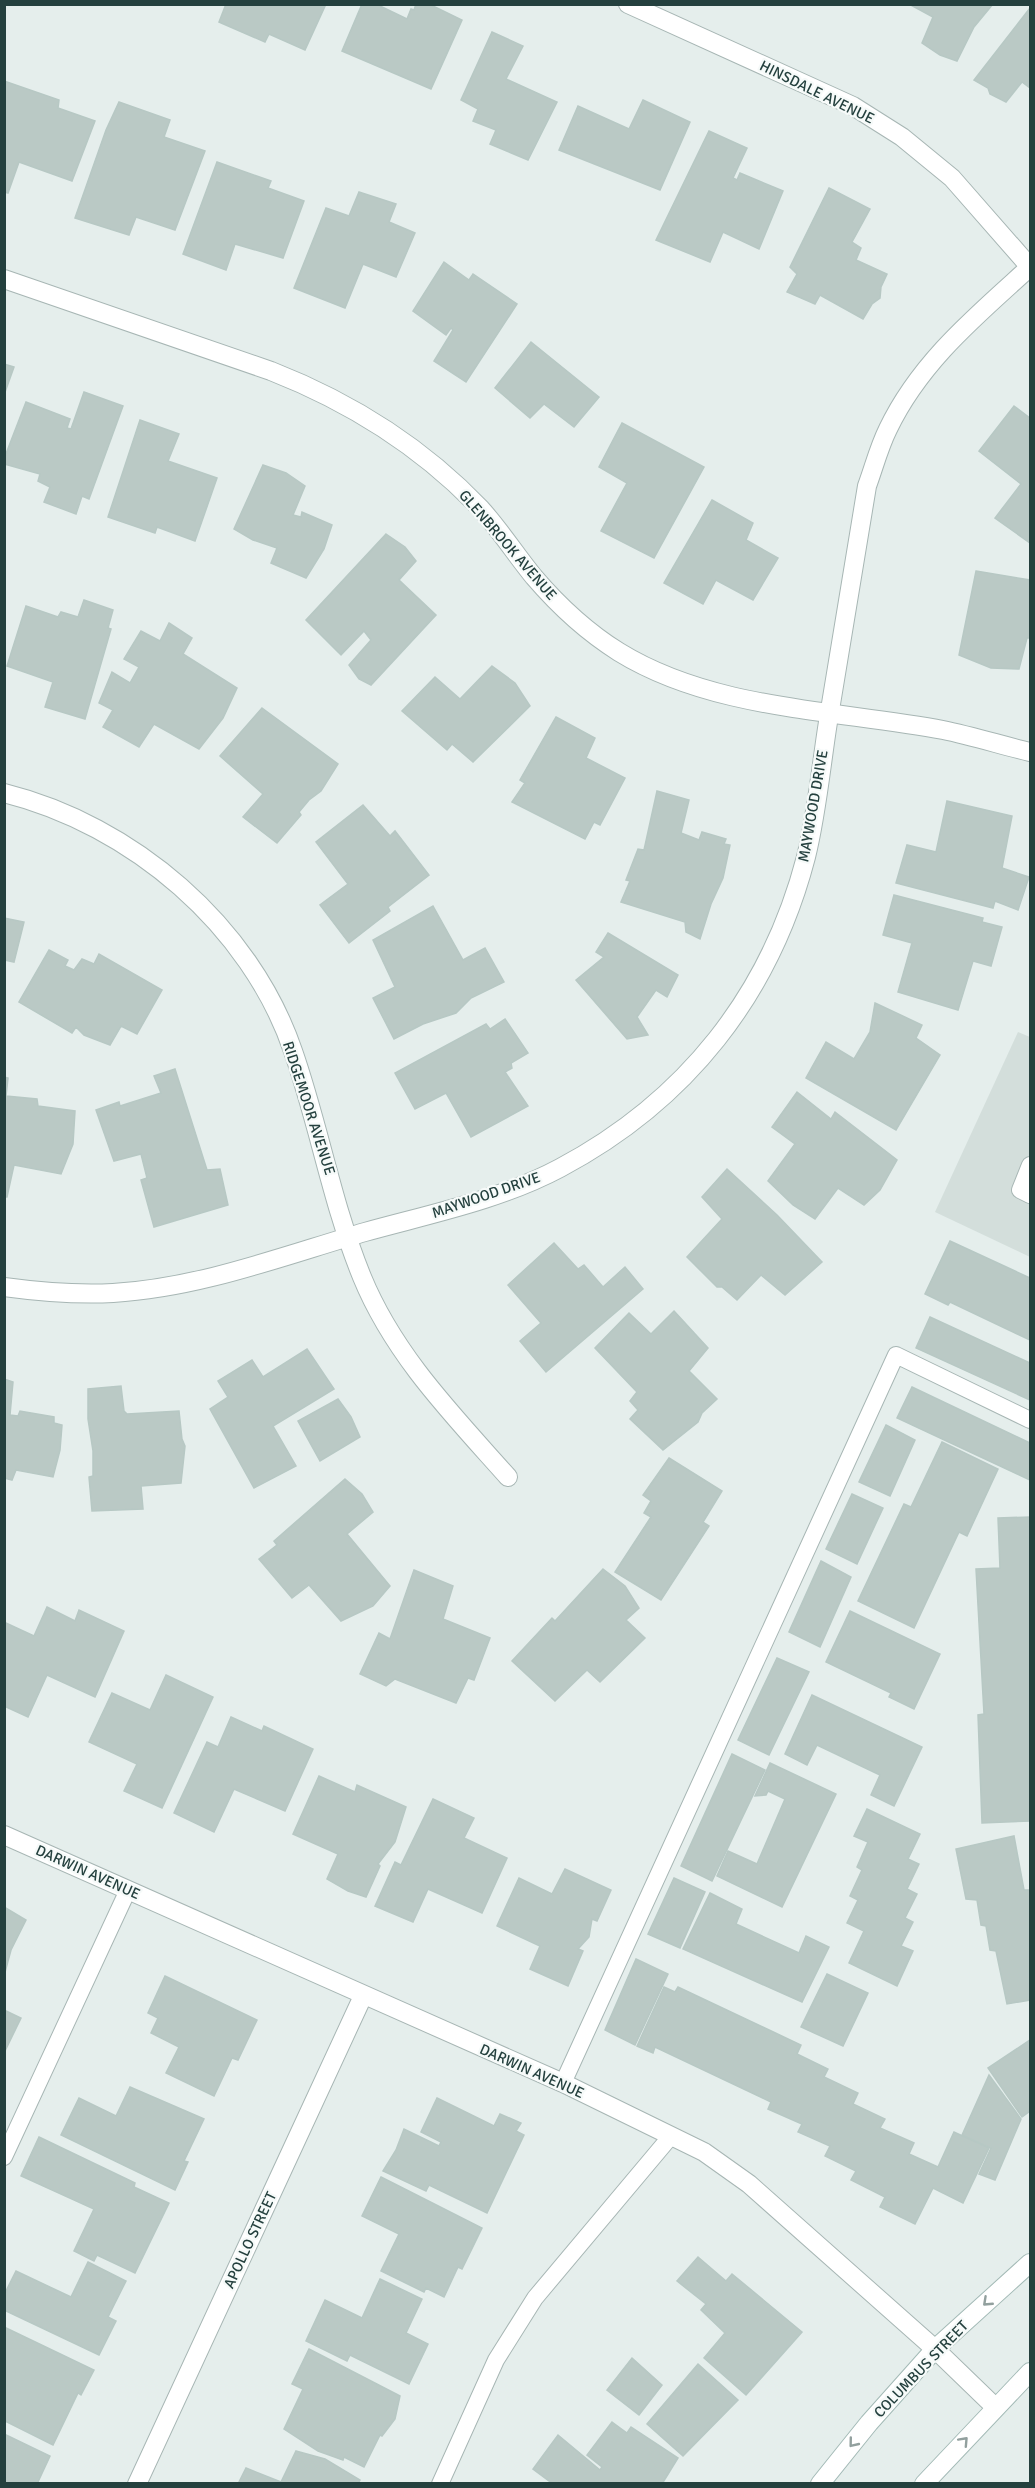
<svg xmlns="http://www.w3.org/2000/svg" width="1035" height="2488" font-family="Signika,sans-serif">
	<rect width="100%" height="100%" fill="#e5eeec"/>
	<path fill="#d3dedb" d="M1018 1032 1030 1037V1257L935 1212Z"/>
	<g fill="#bac9c5" stroke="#b7c8c4" stroke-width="1.5">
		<path d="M226 4H326L305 50 269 34 265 42 219 22Z"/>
		<path d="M362 4H376L407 19 411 9 414 10 416 4H429L462 20 431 89 342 51Z"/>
		<path d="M909 4H993L974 27 957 61 940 55 922 43 933 17Z"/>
		<path d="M1030 8V88L1022 82 1006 102 990 94 988 88 974 80Z"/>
		<path d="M492 32 523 46 506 79 557 102 528 160 490 144 496 130 473 121 478 109 461 100Z"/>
		<path d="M4 81 59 100 58 108 95 121 72 181 19 162 8 193 4 192Z"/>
		<path d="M643 100 690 122 660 190 559 150 578 106 629 129Z"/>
		<path d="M119 102 170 120 164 137 205 151 175 230 136 217 129 235 75 218 106 130Z"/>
		<path d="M709 131 747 148 733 178 737 180 740 173 783 191 759 249 723 232 710 262 656 240Z"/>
		<path d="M217 162 271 181 268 188 304 201 283 258 235 244 226 270 183 254Z"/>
		<path d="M829 188 870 209 852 242 861 248 856 260 887 274 881 287 880 298 872 304 863 319 820 295 815 304 787 292 797 274 790 267Z"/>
		<path d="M359 192 396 204 389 222 415 233 396 277 363 264 345 308 294 288 326 208 349 216Z"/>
		<path d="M444 262 469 280 473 274 517 304 466 382 434 361 453 330 451 328 446 335 413 311Z"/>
		<path d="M531 342 599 397 574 427 544 404 530 418 495 388Z"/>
		<path d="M4 364 14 367 4 395Z"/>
		<path d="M84 392 123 406 89 499 82 496 76 514 44 502 50 487 38 481 40 474 4 464V459L26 402 70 419 67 428 71 429Z"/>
		<path d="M1014 406 1030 418V543L995 518 1021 484 979 451Z"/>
		<path d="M140 420 179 434 168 461 217 478 195 541 157 527 155 533 108 517Z"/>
		<path d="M622 423 704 467 654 558 601 531 627 483 599 467Z"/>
		<path d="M263 465 286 473 305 486 293 515 301 517 302 512 332 525 324 549 306 578 271 563 277 548 253 540 234 529Z"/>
		<path d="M712 500 753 523 746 540 778 558 753 600 716 580 703 604 664 583Z"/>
		<path d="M386 534 405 547 416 561 399 580 436 615 371 685 359 679 349 665 371 640 364 631 341 655 306 620Z"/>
		<path d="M976 571 1030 580V638H1027L1019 669 991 668 959 655Z"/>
		<path d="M84 600 113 610 108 628 111 629 85 719 45 707 53 682 7 666 26 606 58 617 61 612 78 617Z"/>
		<path d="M169 623 192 638 183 654 237 688 223 718 199 749 154 724 139 747 103 727 113 710 99 703 112 672 130 683 139 667 124 659 141 631 160 641Z"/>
		<path d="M492 666 515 683 530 706 473 762 452 744 447 750 402 711 435 677 460 699Z"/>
		<path d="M262 708 338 764 321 791 309 800 299 812 301 815 277 843 243 817 263 794 220 756Z"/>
		<path d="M556 717 595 738 586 758 625 778 600 825 594 822 585 839 512 802 525 783 520 780Z"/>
		<path d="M657 791 689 800 681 833 699 840 702 832 726 839 724 844 730 845 723 878 711 904 700 939 686 932 685 922 621 902 630 881 626 880 638 849 644 850Z"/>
		<path d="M947 801 1012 816 1002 868 1029 877 1018 910 995 901 993 908 896 883 907 845 936 852Z"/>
		<path d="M363 805 390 836 395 831 429 875 388 907 390 911 349 943 320 905 348 884 316 842Z"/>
		<path d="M894 895 983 918 982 922 1002 927 991 966 973 961 958 1010 898 992 912 943 883 935Z"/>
		<path d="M433 906 463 960 485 948 504 982 471 998 456 1013 423 1024 394 1039 373 998 395 987 373 940Z"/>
		<path d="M4 918 24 922 14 962 4 960Z"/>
		<path d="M608 933 678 975 667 997 656 990 637 1017 648 1035 627 1039 576 980 604 957 596 952Z"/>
		<path d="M49 950 68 960 65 966 74 970 82 959 94 964 99 954 162 990 137 1034 121 1026 110 1045 84 1035 76 1027 72 1033 19 1002Z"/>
		<path d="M875 1003 922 1025 916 1038 940 1055 896 1130 806 1078 826 1042 854 1059 870 1032Z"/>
		<path d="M505 1019 528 1053 511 1063 512 1068 505 1072 528 1106 471 1137 446 1093 415 1109 395 1073 486 1024 490 1029Z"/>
		<path d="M175 1069 207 1170 220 1169 228 1205 154 1227 141 1180 147 1178 141 1154 114 1161 96 1110 119 1102 120 1106 161 1093 154 1076Z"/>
		<path d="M4 1077 8 1078 6 1096 37 1099 38 1106 75 1111 73 1144 61 1174 14 1165 7 1197H4Z"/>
		<path d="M797 1092 831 1119 835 1112 897 1160 880 1190 864 1205 838 1188 815 1219 793 1205 768 1181 795 1144 772 1127Z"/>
		<path d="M727 1169 777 1215 822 1262 785 1295 761 1275 737 1300 722 1287H717L687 1257 722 1219 702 1197Z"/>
		<path d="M950 1241 1030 1278V1340L950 1302 948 1305 925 1294Z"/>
		<path d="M554 1243 578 1269 584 1265 603 1287 625 1267 643 1289 546 1372 520 1341 541 1323 508 1285Z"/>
		<path d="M674 1311 708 1348 689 1371 717 1399 702 1413 698 1422 663 1450 630 1419 638 1410 630 1401 637 1392 595 1348 629 1313 651 1334Z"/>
		<path d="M930 1317 1030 1363V1400L916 1348Z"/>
		<path d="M307 1349 334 1389 273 1426 296 1466 254 1488 210 1409 228 1397 218 1381 252 1360 263 1377Z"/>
		<path d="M4 1379 13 1382 10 1415 18 1416 20 1411 54 1417V1423L62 1425 60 1450 53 1477 16 1470 12 1480 4 1478Z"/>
		<path d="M121 1386 124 1411 127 1414 179 1411 182 1439 185 1446 181 1483 141 1486 143 1509 92 1511 89 1477 93 1476V1451L88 1419V1389Z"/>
		<path d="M912 1387 1030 1443V1480L897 1418Z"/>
		<path d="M338 1399 351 1417 360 1437 320 1461 298 1421Z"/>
		<path d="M886 1425 915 1440 890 1496 859 1482Z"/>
		<path d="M942 1442 998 1469 967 1536 959 1532 914 1628 858 1601 904 1504 911 1507Z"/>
		<path d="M669 1458 722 1491 703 1522 709 1526 661 1600 615 1572 651 1517 644 1513 651 1501 643 1495Z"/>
		<path d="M345 1479 362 1494 373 1512 347 1534 390 1586 373 1606 341 1621 309 1585 292 1598 259 1559 277 1545 274 1541Z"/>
		<path d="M852 1494 883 1508 857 1564 826 1549Z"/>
		<path d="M1030 1517V1821L982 1823 978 1715 984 1714 976 1569 1000 1568 998 1518Z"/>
		<path d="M821 1561 851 1577 820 1647 789 1632Z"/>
		<path d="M603 1569 625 1586 639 1608 626 1620 645 1638 600 1682 587 1670 555 1701 512 1661 552 1618 555 1621Z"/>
		<path d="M414 1570 453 1586 443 1619 490 1638 474 1680 468 1678 456 1703 395 1679 386 1686 360 1674 379 1633 390 1639Z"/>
		<path d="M47 1607 75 1621 79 1610 124 1631 95 1697 47 1675 28 1717 4 1706V1627L6 1623 34 1636Z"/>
		<path d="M850 1611 940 1654 914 1709 889 1697 891 1693 826 1662Z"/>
		<path d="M777 1658 809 1672 769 1755 738 1740Z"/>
		<path d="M166 1675 213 1697 162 1808 124 1791 137 1764 89 1742 112 1693 150 1710Z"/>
		<path d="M812 1695 922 1747 894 1806 871 1795 880 1775 817 1745 807 1765 785 1754Z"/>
		<path d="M231 1717 262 1731 264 1726 313 1749 285 1811 234 1789 214 1832 174 1813 207 1742 218 1747Z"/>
		<path d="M732 1754 765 1770 712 1881 681 1866Z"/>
		<path d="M770 1763 836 1794 782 1907 717 1876 728 1851 757 1864 785 1799 768 1791 766 1795 755 1796Z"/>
		<path d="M319 1776 355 1792 357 1785 406 1807 395 1842 378 1864 380 1866 366 1897 348 1891 327 1879 338 1854 293 1834Z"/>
		<path d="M433 1799 474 1818 464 1838 507 1858 482 1913 428 1889 413 1922 375 1906 395 1862 401 1865Z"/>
		<path d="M867 1809 920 1834 908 1859 919 1864 907 1889 917 1894 905 1918 913 1922 901 1946 913 1951 897 1986 849 1963 864 1931 847 1923 858 1900 850 1896 862 1870 857 1867 868 1842 854 1836Z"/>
		<path d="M1014 1836 1024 1890H1030V2000L1007 2004 996 1951 990 1950 986 1926 981 1925 977 1900 966 1899 956 1849Z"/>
		<path d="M565 1869 611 1890 597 1921 592 1919 589 1937 578 1949 583 1951 568 1986 530 1969 540 1946 497 1926 519 1878 552 1894Z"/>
		<path d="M674 1878 705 1892 680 1948 648 1934Z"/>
		<path d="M710 1893 742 1909 736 1924 799 1953 806 1936 829 1947 802 2002 683 1949Z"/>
		<path d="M4 1907 26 1920 11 1950 4 1976Z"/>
		<path d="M636 1959 668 1974 635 2045 605 2030Z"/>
		<path d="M827 1974 868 1993 843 2046 801 2027Z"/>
		<path d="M165 1976 257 2020 238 2060 232 2058 214 2096 166 2073 179 2047 151 2033 158 2018 148 2013Z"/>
		<path d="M664 1987 675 1992 678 1987 801 2045 797 2054 828 2069 824 2077 858 2093 853 2104 885 2119 880 2128 914 2143 909 2154 938 2167 954 2132 989 2148 963 2203 933 2188 915 2224 880 2207 885 2197 851 2180 856 2171 825 2156 830 2146 798 2132 802 2124 768 2109 771 2102 655 2047 653 2053 637 2046Z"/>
		<path d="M4 2010 21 2018 5 2051H4Z"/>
		<path d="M1030 2040V2111L1022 2117 988 2068Z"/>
		<path d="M989 2075 1021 2119 995 2180 979 2174 991 2148 962 2135Z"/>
		<path d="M130 2087 204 2119 184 2161 188 2162 175 2190 61 2135 79 2098 116 2116Z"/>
		<path d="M437 2098 494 2126 500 2114 521 2123 516 2131 524 2135 487 2213 429 2185 426 2191 383 2171 396 2150 404 2129 439 2146 441 2142 421 2132Z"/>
		<path d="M39 2137 135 2183 134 2187 169 2203 135 2273 97 2255 94 2261 74 2251 94 2209 21 2176Z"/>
		<path d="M381 2177 482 2228 462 2269 458 2267 444 2297 426 2288 424 2292 381 2271 399 2234 362 2216Z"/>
		<path d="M698 2257 726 2281 732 2274 802 2332 746 2395 704 2358 725 2333 701 2310 706 2304 677 2281Z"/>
		<path d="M88 2262 126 2281 108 2317 116 2321 99 2355 4 2310V2295L16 2271 71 2297Z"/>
		<path d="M380 2279 422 2299 406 2333 428 2344 409 2384 350 2355 347 2361 306 2341 325 2300 362 2318Z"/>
		<path d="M4 2327 94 2370 81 2395 78 2393 53 2445 5 2421Z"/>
		<path d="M309 2349 400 2396 395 2419 382 2436 380 2435 364 2467 344 2457 343 2460 318 2451 284 2429 303 2389 292 2384Z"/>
		<path d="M632 2358 662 2385 639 2415 607 2390Z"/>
		<path d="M698 2364 738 2400 683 2456 647 2424Z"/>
		<path d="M612 2422 627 2433 631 2427 678 2458 662 2484H553L533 2469 558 2435 600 2470 602 2467 587 2455Z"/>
		<path d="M4 2434 50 2456 37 2484H4Z"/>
		<path d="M296 2451 325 2459 360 2480 358 2484H238L246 2468 281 2482Z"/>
	</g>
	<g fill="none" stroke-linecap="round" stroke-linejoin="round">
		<defs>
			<g id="lane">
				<path d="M1030 1165 1020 1190 1030 1195"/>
				<path d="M563 2083 896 1355 1030 1420"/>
				<path d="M4 2157 128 1890"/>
				<path d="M440 2484 496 2360 535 2298 671 2136"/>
			</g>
			<g id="street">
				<path d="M628 4 853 106 902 137 952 178 1030 267"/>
				<path d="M4 279 271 371C350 402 422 447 481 509 500 530 516 555 534 577 558 605 587 632 619 652 713 710 836 710 943 730 972 736 1001 745 1030 752"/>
				<path d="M4 793C132 825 250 925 293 1051 319 1125 332 1204 362 1277 394 1355 452 1414 508 1477"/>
				<path d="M4 1287C41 1292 77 1295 113 1293 199 1288 283 1256 365 1232 430 1214 500 1200 560 1168 686 1101 770 995 806 857 817 813 821 766 828 722 841 643 854 565 867 486 874 467 879 447 888 429 920 362 976 316 1030 267"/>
				<path d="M4 1835 563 2083 704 2152 749 2184 935 2349 995 2407"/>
				<path d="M137 2484 363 1996"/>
			</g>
			<g id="secondary">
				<path d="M820 2484 869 2423 935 2349 1030 2263"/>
				<path d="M924 2484 1030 2372"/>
			</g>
		</defs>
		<use href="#lane" stroke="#a7b6b4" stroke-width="18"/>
		<use href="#street" stroke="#a7b6b4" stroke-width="20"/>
		<use href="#secondary" stroke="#a3bab6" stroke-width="20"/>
		<use href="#lane" stroke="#fff" stroke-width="16"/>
		<use href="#street" stroke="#fff" stroke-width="18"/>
		<use href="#secondary" stroke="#fff" stroke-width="18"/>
	</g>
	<defs><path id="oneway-chevron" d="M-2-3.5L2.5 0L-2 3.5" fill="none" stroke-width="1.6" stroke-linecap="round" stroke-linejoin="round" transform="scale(1.5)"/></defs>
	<g stroke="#92a09e">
		<use href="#oneway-chevron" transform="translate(987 2302) rotate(137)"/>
		<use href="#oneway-chevron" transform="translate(964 2441) rotate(-47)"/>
		<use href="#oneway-chevron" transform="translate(853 2443) rotate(129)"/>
	</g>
	<g text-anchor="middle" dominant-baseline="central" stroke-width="4.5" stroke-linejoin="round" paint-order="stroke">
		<g font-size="15" fill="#24403e" stroke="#f6faf9">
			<text transform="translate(817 92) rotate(26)">HINSDALE AVENUE</text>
			<text transform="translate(508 545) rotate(49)">GLENBROOK AVENUE</text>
			<text transform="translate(813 806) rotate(-80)">MAYWOOD DRIVE</text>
			<text transform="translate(309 1108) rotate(72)">RIDGEMOOR AVENUE</text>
			<text transform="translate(486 1195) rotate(-19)">MAYWOOD DRIVE</text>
			<text transform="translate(88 1872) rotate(24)">DARWIN AVENUE</text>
			<text transform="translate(532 2071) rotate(24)">DARWIN AVENUE</text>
			<text transform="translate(250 2240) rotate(-65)">APOLLO STREET</text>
			<text transform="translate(921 2369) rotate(-46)">COLUMBUS STREET</text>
		</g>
	</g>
	<rect width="1035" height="2488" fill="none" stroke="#24403e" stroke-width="12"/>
</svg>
